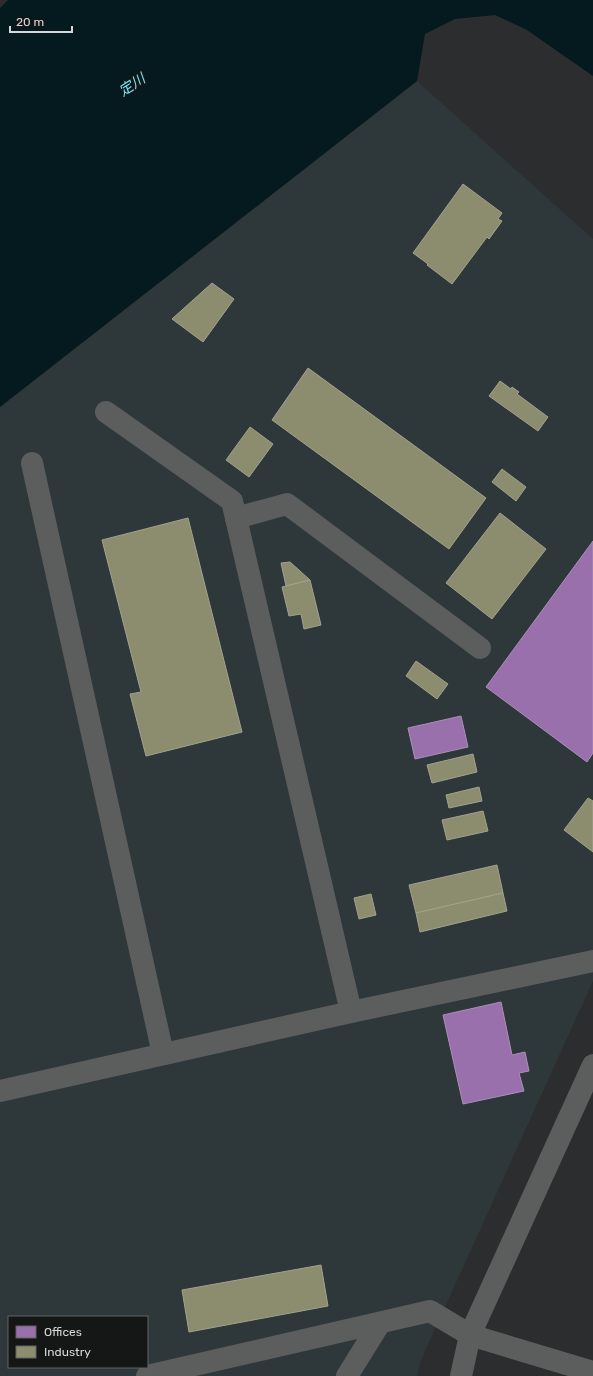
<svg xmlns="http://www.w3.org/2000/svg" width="593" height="1376" font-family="Rubik,'Noto Sans JP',sans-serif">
	<rect width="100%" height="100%" fill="#2c2d2e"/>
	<path fill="#2e3739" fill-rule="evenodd" d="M417 81 593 239V981L421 1360 417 1376H0V407ZM9 1317H147V1367H9Z"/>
	<path fill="#041a1e" d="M8 0H593V76L527 30 495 15 455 19 425 34 417 81 0 407V8Z"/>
	<g fill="#9970ab" stroke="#ab8fb9">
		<path d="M593 541V753L587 762 486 687Z"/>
		<path d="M461 716 468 747 415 759 408 728Z"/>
		<path d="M501 1002 512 1055 525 1052 529 1071 519 1073 524 1091 463 1104 443 1015Z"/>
	</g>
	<g fill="#8c8c6e" stroke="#a2a38e">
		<path d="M463 184 502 213 498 219 502 221 489 239 487 237 452 284 427 265 428 264 413 253Z"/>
		<path d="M212 283 234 299 203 342 172 319Z"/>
		<path d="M308 368 486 498 449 549 272 420Z"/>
		<path d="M500 381 511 389 512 387 519 392 517 394 548 417 538 431 489 396Z"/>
		<path d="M250 427 273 444 249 477 226 460Z"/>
		<path d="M502 469 526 487 516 501 492 482Z"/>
		<path d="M500 513 546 549 492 619 446 583Z"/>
		<path d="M188 518 242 732 146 756 130 694 141 692 102 540Z"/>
		<path d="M290 562 310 580 286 586 281 563Z"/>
		<path d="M310 580 321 625 304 629 301 614 289 616 282 587Z"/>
		<path d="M416 661 448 684 437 699 406 676Z"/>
		<path d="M473 754 477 772 432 783 427 765Z"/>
		<path d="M479 787 482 801 449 808 446 795Z"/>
		<path d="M588 798 593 801V852L564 830Z"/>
		<path d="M483 811 488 831 447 840 442 820Z"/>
		<path d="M497 865 503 893 416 913 409 885Z"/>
		<path d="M503 893 507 911 420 932 416 913Z"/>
		<path d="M371 894 376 915 359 919 354 898Z"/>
		<path d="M321 1265 328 1306 189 1332 182 1290Z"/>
	</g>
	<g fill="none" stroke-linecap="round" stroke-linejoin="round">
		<g stroke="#5c5d5d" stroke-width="22">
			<path d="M106 412 232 501 351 1012"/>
			<path d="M32 463 163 1054"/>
			<path d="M236 518 287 504 480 648"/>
			<path d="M0 1091 351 1012 593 961"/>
			<path d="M147 1376 430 1311 470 1335 593 1372"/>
			<path d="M347 1376 380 1323"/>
			<path d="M461 1376 470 1335 593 1065"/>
		</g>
	</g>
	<g text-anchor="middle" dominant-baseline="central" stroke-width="4" stroke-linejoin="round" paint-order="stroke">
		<g font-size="14" font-style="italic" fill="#6feaff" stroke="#151616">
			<text transform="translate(132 85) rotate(-33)">定川</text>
		</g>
	</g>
	<rect x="8" y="1316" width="140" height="52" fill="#151616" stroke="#626464"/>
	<rect x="16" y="1326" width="20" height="12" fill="#9970ab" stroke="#626464"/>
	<text x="44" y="1336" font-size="12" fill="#d6d8d9">Offices</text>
	<rect x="16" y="1346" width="20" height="12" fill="#8c8c6e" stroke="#626464"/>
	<text x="44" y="1356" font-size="12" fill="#d6d8d9">Industry</text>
	<path d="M10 26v6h62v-6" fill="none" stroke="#d6d8d9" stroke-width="2"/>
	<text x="16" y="26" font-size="12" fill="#d6d8d9" stroke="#151616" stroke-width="3" paint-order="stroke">20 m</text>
</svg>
